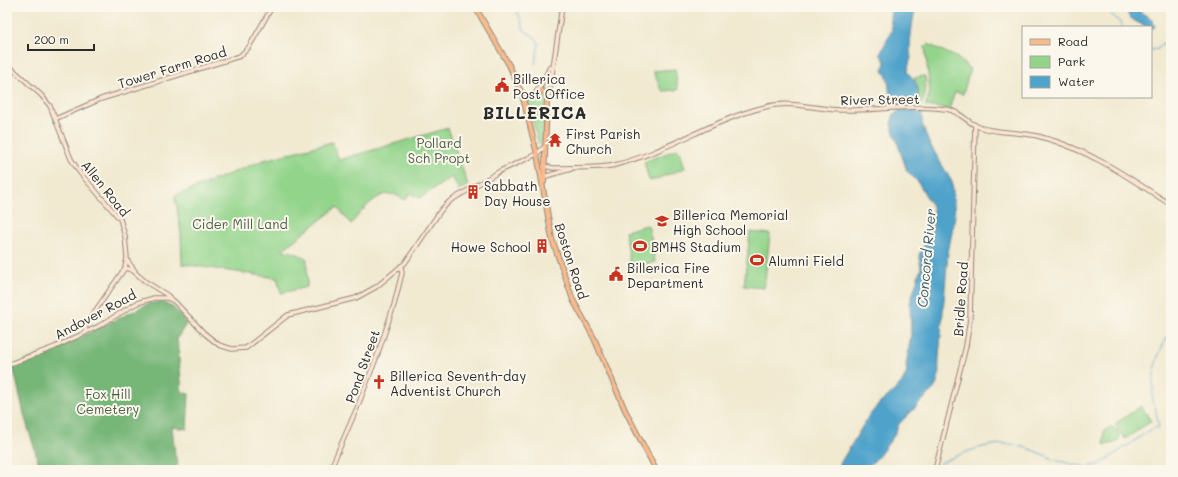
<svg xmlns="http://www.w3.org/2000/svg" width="1178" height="477" font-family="Mali,sans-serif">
	<rect width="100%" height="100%" fill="#fbf7ec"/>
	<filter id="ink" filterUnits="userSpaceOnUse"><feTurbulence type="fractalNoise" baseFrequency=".025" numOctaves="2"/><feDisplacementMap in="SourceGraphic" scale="8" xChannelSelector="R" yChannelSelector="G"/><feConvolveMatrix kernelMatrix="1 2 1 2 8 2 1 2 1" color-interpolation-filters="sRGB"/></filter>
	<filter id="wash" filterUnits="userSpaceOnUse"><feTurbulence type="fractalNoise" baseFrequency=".012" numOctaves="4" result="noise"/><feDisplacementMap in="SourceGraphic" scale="16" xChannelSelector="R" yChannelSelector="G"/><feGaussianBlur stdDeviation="0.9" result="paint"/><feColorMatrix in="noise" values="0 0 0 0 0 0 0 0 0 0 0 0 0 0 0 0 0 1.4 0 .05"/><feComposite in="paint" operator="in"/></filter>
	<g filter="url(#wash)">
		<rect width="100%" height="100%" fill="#f1e9d0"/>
		<g fill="#93d48b" stroke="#5f805b">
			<path d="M928 44 956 57 970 69 963 94 955 92 949 109 925 106 930 92 925 47Z"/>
			<path d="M675 69 678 90 663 91 661 89 653 71Z"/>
			<path d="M549 74 543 142 541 145H539L527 100 539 93Z"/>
			<path d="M925 76C926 88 927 97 919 107H914L919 93 914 78Z"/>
			<path d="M448 128 468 185 459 190 452 177 420 198 410 193 405 200C401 198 395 194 391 194 375 193 360 213 351 224L337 207 282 250 296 253 307 259V287L281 293 277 278 182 264 181 233 175 196 264 160 332 142 339 160Z"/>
			<path d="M677 149 680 151 685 168 651 181 649 180 644 162Z"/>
			<path d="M647 225 650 231 655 262 633 267 630 261 625 231Z"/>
			<path d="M750 232 770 234 764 288 744 286Z"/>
			<path d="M1141 406 1151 421 1125 439 1115 424Z"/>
			<path d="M1112 427 1117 430 1120 436 1118 442 1106 445 1104 444V431Z"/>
		</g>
		<path fill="#76b677" stroke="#507051" d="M162 302 174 308 187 323 177 338 182 392 189 394 187 429 172 427 175 455 178 464 173 470H41L25 418 13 366 62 346 150 303Z"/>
		<g fill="#4fa3cb" stroke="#3d677b">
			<path d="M892 7H916C913 15 908 51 911 57L907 72C918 83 920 88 917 105L912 107 913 111 922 112V123L928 141 952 182 955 216 948 253 939 358C938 370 941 378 934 389L899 424 893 437 878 457 865 470H838L841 462 868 417 879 404 892 393 903 381 907 372 906 365 911 335 910 303 921 268 919 255 933 228V208L918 182 907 171 891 124 894 114 899 111 898 106H893L890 103 892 101C887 92 891 78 883 71L885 61 880 54 892 30 890 17Z"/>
			<path d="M1129 9H1135L1152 19 1155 27 1151 29V27C1145 27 1131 20 1128 15Z"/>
		</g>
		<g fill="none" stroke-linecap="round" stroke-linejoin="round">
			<g stroke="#4fa3cb" stroke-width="1">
				<path d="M516 7 524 30 535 37 539 44 535 64"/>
				<path d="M1108 7 1109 12 1120 22 1121 26 1123 27"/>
				<path d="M1151 50 1158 49 1161 44 1171 42"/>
				<path d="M1154 370C1157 356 1164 343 1171 330"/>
				<path d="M939 464C961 453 994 439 1019 446 1030 448 1040 454 1050 457V459L1085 467 1092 466 1100 464 1152 429 1159 427 1155 406 1152 403 1154 373"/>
				<path d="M924 470 933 466"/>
			</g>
		</g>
	</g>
	<g filter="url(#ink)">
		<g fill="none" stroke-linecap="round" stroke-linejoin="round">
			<defs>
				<g id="secondary">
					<path d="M7 64 41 95 50 106 71 159 80 173 120 219 125 236 127 258 125 268 86 324 85 333"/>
					<path d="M535 94 541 85 550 67"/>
					<path d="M548 101 562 7"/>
					<path d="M55 119 101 99 240 56 249 47 272 7"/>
					<path d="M544 166 553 168C570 167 600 169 615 165 667 152 712 120 765 107 790 100 815 109 840 110 874 111 912 104 945 109 959 110 966 122 979 127 998 134 1021 131 1041 137 1088 149 1130 178 1171 205"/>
					<path d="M543 177 571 169"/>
					<path d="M127 260 135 271"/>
					<path d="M125 268 132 270 146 282 167 295 170 298"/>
					<path d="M7 365 55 347 99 326 137 303 154 298H167L174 301 204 333 219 345 232 349 246 348 288 315 356 298 376 287 405 263 441 210 450 201 500 171 537 154 545 146"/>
					<path d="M330 470 357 408 377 356 394 305 402 273 401 266"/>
					<path d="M935 470 966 346 970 319 975 125"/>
				</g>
				<g id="primary">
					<path d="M475 7 509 65 522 94 537 154 552 239 573 300 594 338 625 410 656 470"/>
					<path d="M523 99 542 91 545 93 547 98 544 182"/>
				</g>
			</defs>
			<use href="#secondary" stroke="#8e8a7e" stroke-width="5.5"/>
			<use href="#primary" stroke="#8e8a7e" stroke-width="6"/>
			<use href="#secondary" stroke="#fde4d1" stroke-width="3.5"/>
			<use href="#primary" stroke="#fabb8c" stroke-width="4"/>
		</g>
	</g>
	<defs>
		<symbol id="civic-bare" viewBox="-9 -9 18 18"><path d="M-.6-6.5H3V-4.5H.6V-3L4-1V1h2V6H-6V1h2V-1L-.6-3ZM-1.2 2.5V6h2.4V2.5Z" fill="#c8321e" stroke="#fbf7ec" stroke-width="2.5" paint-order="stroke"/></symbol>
		<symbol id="temple-bare" viewBox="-9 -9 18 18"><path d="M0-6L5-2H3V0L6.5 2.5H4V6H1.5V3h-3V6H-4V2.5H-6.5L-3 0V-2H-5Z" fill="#c8321e" stroke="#fbf7ec" stroke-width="2.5" paint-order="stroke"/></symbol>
		<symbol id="building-bare" viewBox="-9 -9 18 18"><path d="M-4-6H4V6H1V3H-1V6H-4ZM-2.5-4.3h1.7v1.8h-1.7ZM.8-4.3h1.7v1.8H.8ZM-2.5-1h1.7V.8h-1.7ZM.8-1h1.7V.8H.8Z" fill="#c8321e" stroke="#fbf7ec" stroke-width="2.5" paint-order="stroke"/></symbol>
		<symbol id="school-bare" viewBox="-9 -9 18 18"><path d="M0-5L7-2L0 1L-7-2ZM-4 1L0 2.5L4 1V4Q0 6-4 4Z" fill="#c8321e" stroke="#fbf7ec" stroke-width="2.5" paint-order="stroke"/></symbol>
		<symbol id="stadium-bare" viewBox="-9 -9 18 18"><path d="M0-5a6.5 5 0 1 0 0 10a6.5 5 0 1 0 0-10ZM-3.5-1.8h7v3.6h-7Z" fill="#c8321e" stroke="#fbf7ec" stroke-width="2.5" paint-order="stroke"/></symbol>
		<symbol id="church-bare" viewBox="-9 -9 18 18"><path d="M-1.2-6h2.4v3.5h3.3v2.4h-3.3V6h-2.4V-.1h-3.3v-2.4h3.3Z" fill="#c8321e" stroke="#fbf7ec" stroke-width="2.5" paint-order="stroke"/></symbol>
	</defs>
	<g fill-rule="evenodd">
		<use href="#civic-bare" x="492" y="75" width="20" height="20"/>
		<use href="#temple-bare" x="545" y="130" width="20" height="20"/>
		<use href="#building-bare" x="463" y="182" width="20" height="20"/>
		<use href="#school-bare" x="652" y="211" width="20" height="20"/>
		<use href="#building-bare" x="532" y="236" width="20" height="20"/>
		<use href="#stadium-bare" x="630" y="236" width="20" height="20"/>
		<use href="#stadium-bare" x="747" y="250" width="20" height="20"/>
		<use href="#civic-bare" x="606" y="264" width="20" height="20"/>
		<use href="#church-bare" x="369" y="372" width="20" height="20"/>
	</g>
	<g text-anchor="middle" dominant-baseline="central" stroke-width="4" stroke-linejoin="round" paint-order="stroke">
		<g font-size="13" fill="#2b2b2b" stroke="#fbf7ec">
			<text transform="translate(172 67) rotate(-17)">Tower Farm Road</text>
			<text transform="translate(880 99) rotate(-1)">River Street</text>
			<text transform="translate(106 188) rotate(51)">Allen Road</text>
			<text transform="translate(572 261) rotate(72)">Boston Road</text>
			<text transform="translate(960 299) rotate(-86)">Bridle Road</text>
			<text transform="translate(95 314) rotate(-28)">Andover Road</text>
			<text transform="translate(362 366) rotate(-70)">Pond Street</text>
		</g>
		<g font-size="13" fill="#2b2b2b" stroke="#fbf7ec" text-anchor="start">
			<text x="513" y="78">Billerica<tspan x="513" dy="15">Post Office</tspan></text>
			<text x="566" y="133">First Parish<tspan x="566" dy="15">Church</tspan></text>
			<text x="484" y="185">Sabbath<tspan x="484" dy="15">Day House</tspan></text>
			<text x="673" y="214">Billerica Memorial<tspan x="673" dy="15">High School</tspan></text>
			<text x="531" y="246" text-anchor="end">Howe School</text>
			<text x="651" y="246">BMHS Stadium</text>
			<text x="768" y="260">Alumni Field</text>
			<text x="627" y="267">Billerica Fire<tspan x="627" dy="15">Department</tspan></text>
			<text x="390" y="375">Billerica Seventh-day<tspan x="390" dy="15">Adventist Church</tspan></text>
		</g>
		<g font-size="13" fill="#4a5e48" stroke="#fbf7ec">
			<text x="439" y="142">Pollard<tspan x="439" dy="15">Sch Propt</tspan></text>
			<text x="240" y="223">Cider Mill Land</text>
			<text x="108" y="393">Fox Hill<tspan x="108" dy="15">Cemetery</tspan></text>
		</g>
		<g font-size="14" font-style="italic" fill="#395b6b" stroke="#fbf7ec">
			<text transform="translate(926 258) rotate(-85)">Concord River</text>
		</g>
		<g font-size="17" font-weight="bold" letter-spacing="1" fill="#2b2b2b" stroke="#fbf7ec">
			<text x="535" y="112">BILLERICA</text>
		</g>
	</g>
	<rect width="1178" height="477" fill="none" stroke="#fbf7ec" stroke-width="24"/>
	<rect x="1022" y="26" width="130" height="72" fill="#fbf7ec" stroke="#a8a59f"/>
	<rect x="1030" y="39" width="20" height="6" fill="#fabb8c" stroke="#a8a59f"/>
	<text x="1058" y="46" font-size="12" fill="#2b2b2b">Road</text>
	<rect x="1030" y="56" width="20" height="12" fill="#93d48b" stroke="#a8a59f"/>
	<text x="1058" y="66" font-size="12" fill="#2b2b2b">Park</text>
	<rect x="1030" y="76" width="20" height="12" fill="#4fa3cb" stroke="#a8a59f"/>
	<text x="1058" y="86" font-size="12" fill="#2b2b2b">Water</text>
	<path d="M28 44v6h66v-6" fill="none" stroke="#2b2b2b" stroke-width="2"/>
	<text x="34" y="44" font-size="12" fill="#2b2b2b" stroke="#fbf7ec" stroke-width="3" paint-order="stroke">200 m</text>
</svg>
